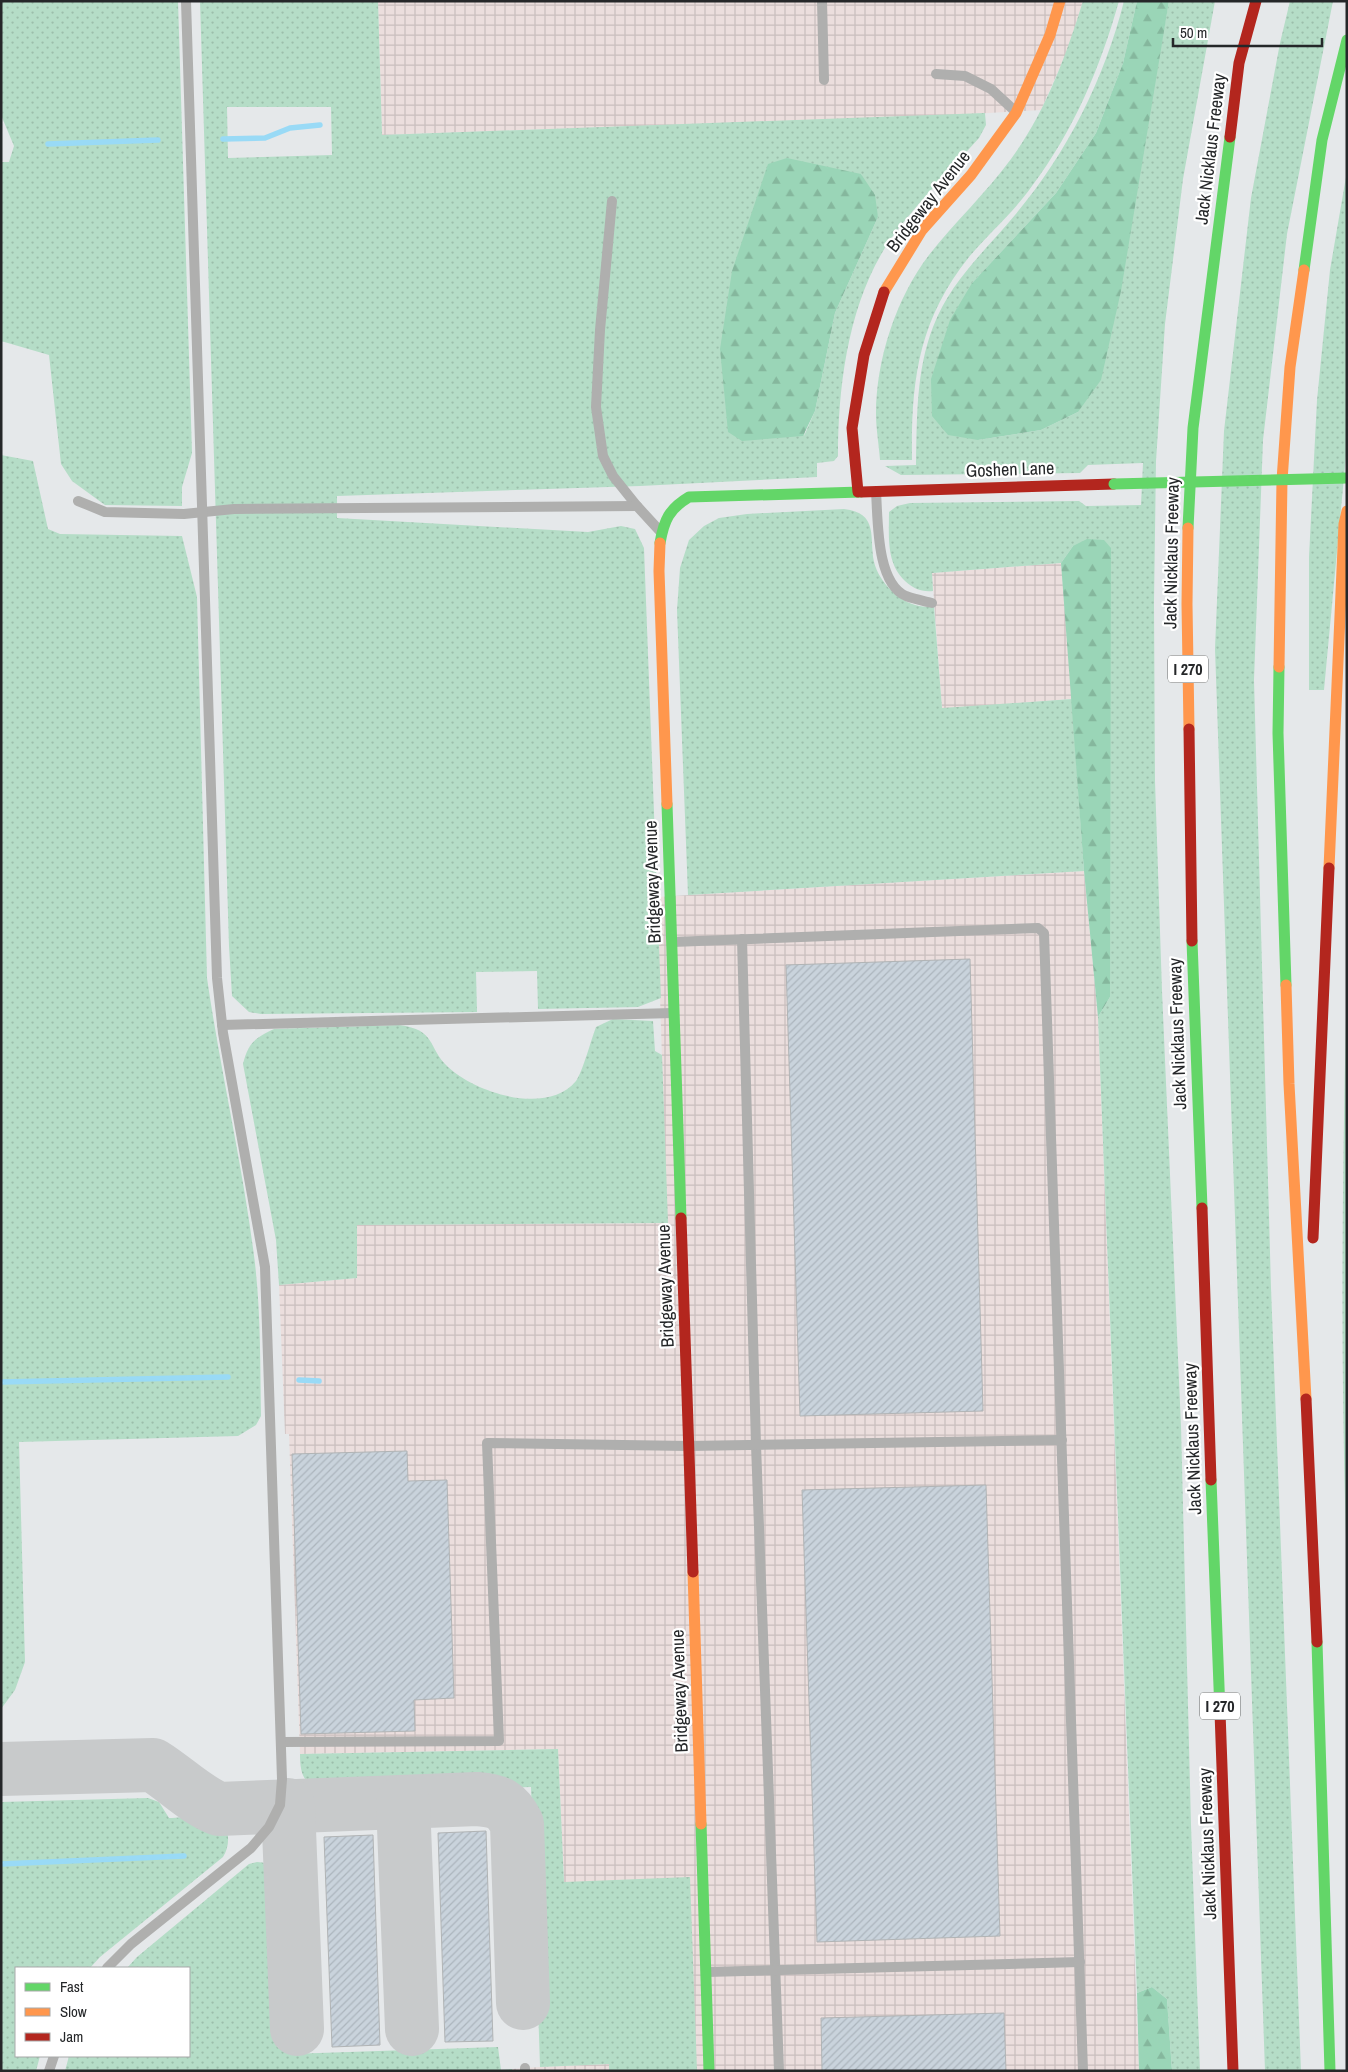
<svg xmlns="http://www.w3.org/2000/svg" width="1348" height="2072" font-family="'Archivo Narrow',sans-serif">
	<defs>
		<pattern id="industrial-grid" width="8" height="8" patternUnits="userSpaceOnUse" patternTransform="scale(1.25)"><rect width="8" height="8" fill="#ebdedd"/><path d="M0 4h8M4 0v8" fill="none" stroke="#c9bebe"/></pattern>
		<pattern id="grass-dots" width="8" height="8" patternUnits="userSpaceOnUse" patternTransform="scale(1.25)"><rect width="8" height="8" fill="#b5ddc7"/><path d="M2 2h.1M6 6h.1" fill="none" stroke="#9cbeab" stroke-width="1.8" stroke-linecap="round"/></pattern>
		<pattern id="forest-firs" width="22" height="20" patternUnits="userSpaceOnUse" patternTransform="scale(1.25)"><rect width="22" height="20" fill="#9ad5b7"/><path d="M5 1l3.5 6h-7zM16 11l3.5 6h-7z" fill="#85b79d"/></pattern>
		<pattern id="building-hatch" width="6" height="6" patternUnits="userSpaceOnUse" patternTransform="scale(1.25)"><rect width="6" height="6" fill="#c9d3dc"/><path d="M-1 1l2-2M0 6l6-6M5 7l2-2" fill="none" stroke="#acb5bd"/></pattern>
	</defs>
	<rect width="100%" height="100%" fill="#e5e8ea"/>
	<g fill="url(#industrial-grid)">
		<path d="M378 1H1083L1068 49 1041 110 955 115 382 135Z"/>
		<path d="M1061 563 1072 699 942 709 932 573Z"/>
		<path d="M1084 871 1098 1017 1139 2071H697L564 1882 558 1749 300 1754 289 1434H285L279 1285 357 1278V1225L667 1223 657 897Z"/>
		<path d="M609 2064V2071H512V2069L540 2067Z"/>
	</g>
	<g fill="url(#grass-dots)" fill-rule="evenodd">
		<path d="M1 1H178L192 453 182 487V506L105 505 72 481 61 464 49 355 1 341V162H9L14 146 1 115Z"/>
		<path d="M200 1H378L382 135 985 113 986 125 979 138C952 168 923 197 898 229 850 291 838 380 838 456L834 461 817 463V477L640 486 337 496V518L588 532 621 526 635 529 644 548 661 998 638 1007 538 1009 537 971 476 972 477 1012 261 1014 249 1012 232 996 229 946ZM227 107H331L332 155 228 158ZM861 174 878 217 835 313 815 411 804 436Z"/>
		<path d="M1083 1H1119C1100 68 1074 130 1032 186 1014 212 989 233 969 257 918 321 911 381 912 460H880C879 445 876 429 876 414 876 360 896 298 929 255 955 222 986 193 1011 159 1045 113 1066 56 1083 1Z"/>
		<path d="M1124 1H1137L1123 63 1096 133 1056 193 972 283 978 440 1041 430 1078 412 1157 67 1169 1H1215L1183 179 1165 324 1156 461 1154 603 1155 781 1162 991 1181 1426 1191 1825 1200 2071H1172L1167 1999 1152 1987 1137 1993 1098 1017 1110 997 1073 546 1061 563 932 573 933 591C921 592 914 589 905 581 886 563 889 537 889 512L897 506 910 503 1079 501 1086 506 1141 505 1143 463 1088 465 1080 473 901 475 885 466 916 465C917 418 916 371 933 327 950 282 985 251 1015 215 1067 153 1104 80 1124 1Z"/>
		<path d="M1290 1H1333L1287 234 1263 440 1254 680 1271 1288 1301 2071H1265L1215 649 1224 431 1251 198 1280 43Z"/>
		<path d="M1347 171V445L1324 690H1309V557L1317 400 1330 270Z"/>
		<path d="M1 455 33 461 48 529 60 534 182 536 197 597 207 978C220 1068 241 1158 253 1248 261 1304 260 1360 261 1416L256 1425 238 1436 19 1442 25 1662 15 1690 1 1709Z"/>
		<path d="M844 509C879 513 869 537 874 562 879 582 899 602 919 606 924 607 929 607 934 607L942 708 1072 699 1084 871 688 895 677 610 680 568 689 540 704 526 719 518 747 514Z"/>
		<path d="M1347 976V1568C1340 1370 1342 1173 1347 976Z"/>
		<path d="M613 1019 653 1021 655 1051 662 1055 668 1223 357 1225V1278L279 1285 276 1240 243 1064C248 1043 255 1038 274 1029L399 1025C437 1030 427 1047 448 1067 476 1093 547 1116 576 1081 583 1071 591 1040 596 1027Z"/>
		<path d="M558 1749 564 1882 690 1877 697 2071H609V2064L540 2067 531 1787 322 1794C304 1782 300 1776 300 1754Z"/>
		<path d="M148 1798 159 1802 169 1818C180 1818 202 1814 213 1818 231 1824 231 1844 223 1857L100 1957 90 1968H16V2056H40L36 2071H1V1802Z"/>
		<path d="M257 1862C272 1863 275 1868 282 1881L289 2054 498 2047 501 2070 512 2069V2071H65L69 2056H189V1968H127L137 1957 249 1864Z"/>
	</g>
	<g fill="url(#forest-firs)">
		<path d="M1137 1H1169L1121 291 1101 380 1078 412 1041 430 978 440 948 435 932 416 931 379 950 320 972 283 1056 193 1096 133 1123 63Z"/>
		<path d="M787 158 861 174 875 195 878 217 835 313 815 411 803 436 742 441 728 432 720 349 732 271 768 164Z"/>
		<path d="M1087 539 1104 540 1111 548 1110 997 1098 1017 1084 871 1061 563 1073 546Z"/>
		<path d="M1152 1987 1167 1999 1172 2071H1139L1137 1993Z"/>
	</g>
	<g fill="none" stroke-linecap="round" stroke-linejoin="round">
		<g stroke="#99daf6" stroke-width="5.5">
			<path d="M223 139 265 138 290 128 320 125"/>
			<path d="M48 144 158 140"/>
			<path d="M299 1380 319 1381"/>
			<path d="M1 1382 228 1377"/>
			<path d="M1 1864 184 1856"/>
		</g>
		<g stroke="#c8cacb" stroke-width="54">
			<path d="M1 1769 153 1765C176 1779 194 1799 219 1809L477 1799C499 1801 507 1804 517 1824L523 2003"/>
			<path d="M403 1802 412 2029"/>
			<path d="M288 1805 297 2029"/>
		</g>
	</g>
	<g fill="url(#building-hatch)" stroke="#b1b4b5">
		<path d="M970 959 983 1411 800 1416 786 965Z"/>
		<path d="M407 1451 408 1481 447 1480 454 1698 414 1700 415 1731 301 1734 292 1454Z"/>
		<path d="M986 1485 1000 1936 817 1942 802 1490Z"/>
		<path d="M486 1831 493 2041 445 2042 438 1833Z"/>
		<path d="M373 1835 380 2045 332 2047 324 1837Z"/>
		<path d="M1004 2013 1006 2071H822L821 2018Z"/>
	</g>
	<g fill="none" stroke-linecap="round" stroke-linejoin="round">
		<g stroke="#afafae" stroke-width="10">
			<path d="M822 1 824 80"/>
			<path d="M936 74 965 76 991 89 1016 112"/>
			<path d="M612 201 600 330 596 407 603 456 613 476 637 506 659 530"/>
			<path d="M876 492C878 519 876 583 906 596 914 599 924 601 932 603"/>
			<path d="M78 501 105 512 184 514 234 509 637 506"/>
			<path d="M742 939 756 1445 779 2071"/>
			<path d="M672 942 1038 928 1044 933 1083 2071"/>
			<path d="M222 1025 673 1013"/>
			<path d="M281 1742 499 1741 487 1443 688 1446 1062 1440"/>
			<path d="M107 1968 131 1944 251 1848 269 1827 280 1805 282 1779 265 1267 223 1033 217 978 186 1"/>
			<path d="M706 1972 1080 1962"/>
			<path d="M525 2068V2071"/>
			<path d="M49 2071 54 2056"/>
		</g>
		<g stroke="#63d668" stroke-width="11">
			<path d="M1304 270 1322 140 1347 40"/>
			<path d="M1188 528 1193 428 1230 137"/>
			<path d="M660 543C664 520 669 509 689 497L861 492"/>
			<path d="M1279 667 1278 733 1286 985"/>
			<path d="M667 804 681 1218"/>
			<path d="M1192 941 1202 1208"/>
			<path d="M1211 1480 1220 1712"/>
			<path d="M1317 1642 1330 2071"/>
			<path d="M701 1824 709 2071"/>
		</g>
		<g stroke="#ff974d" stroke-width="11">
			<path d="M884 292 922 230 971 175 1016 113 1050 35 1060 1"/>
			<path d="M1188 528 1187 604 1189 729"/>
			<path d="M660 543 659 571 667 804"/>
			<path d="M1279 667 1282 480 1290 367 1304 270"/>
			<path d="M1329 868 1344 524 1347 511"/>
			<path d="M1286 985 1289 1084 1306 1399"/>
			<path d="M693 1572 701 1824"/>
		</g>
		<g stroke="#b3261e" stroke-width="11">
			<path d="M1230 137 1239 63 1256 1"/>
			<path d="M858 492 852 428 864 355 884 292"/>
			<path d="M861 492 1114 484"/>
			<path d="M1189 729 1192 941"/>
			<path d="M1202 1208 1211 1480"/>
			<path d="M681 1218 693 1572"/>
			<path d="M1313 1238 1329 868"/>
			<path d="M1306 1399 1317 1642"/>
			<path d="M1220 1712 1233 2071"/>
		</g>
		<path stroke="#63d668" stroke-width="11" d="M1114 484 1347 478"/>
	</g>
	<g text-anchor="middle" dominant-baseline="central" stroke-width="4.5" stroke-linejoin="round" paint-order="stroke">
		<g fill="#fff" stroke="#666869" stroke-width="1">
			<rect x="1168" y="655.5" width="40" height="27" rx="4"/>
			<rect x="1200" y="1692.5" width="40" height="27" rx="4"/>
		</g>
		<g font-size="16" font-weight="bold" fill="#252729">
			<text x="1188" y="669">I 270</text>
			<text x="1220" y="1706">I 270</text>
		</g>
		<g font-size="18" fill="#252729" stroke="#fff">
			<text transform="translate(1210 149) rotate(-83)">Jack Nicklaus Freeway</text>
			<text transform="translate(928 201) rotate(-52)">Bridgeway Avenue</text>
			<text transform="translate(1010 469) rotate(-2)">Goshen Lane</text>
			<text transform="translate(1171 553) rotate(-89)">Jack Nicklaus Freeway</text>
			<text transform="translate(652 882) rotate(-92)">Bridgeway Avenue</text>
			<text transform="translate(1177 1034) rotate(-92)">Jack Nicklaus Freeway</text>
			<text transform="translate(665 1286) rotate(-92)">Bridgeway Avenue</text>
			<text transform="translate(1192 1439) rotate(-92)">Jack Nicklaus Freeway</text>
			<text transform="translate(679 1691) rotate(-92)">Bridgeway Avenue</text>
			<text transform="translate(1207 1844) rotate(-92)">Jack Nicklaus Freeway</text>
		</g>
	</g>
	<rect width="1348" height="2072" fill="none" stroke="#252729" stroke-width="5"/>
	<rect x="15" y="1967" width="175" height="90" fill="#ffffff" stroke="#a8a9a9"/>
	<rect x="25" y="1983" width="25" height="8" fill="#63d668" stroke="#a8a9a9"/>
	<text x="60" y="1992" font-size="15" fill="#252729">Fast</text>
	<rect x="25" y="2008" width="25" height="8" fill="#ff974d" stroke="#a8a9a9"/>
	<text x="60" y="2017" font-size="15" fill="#252729">Slow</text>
	<rect x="25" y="2033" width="25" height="8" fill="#b3261e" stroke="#a8a9a9"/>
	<text x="60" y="2042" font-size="15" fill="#252729">Jam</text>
	<path d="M1173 38v8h149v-8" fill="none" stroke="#252729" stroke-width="2.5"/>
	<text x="1180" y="38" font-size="15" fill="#252729" stroke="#ffffff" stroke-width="4" paint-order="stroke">50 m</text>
</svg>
